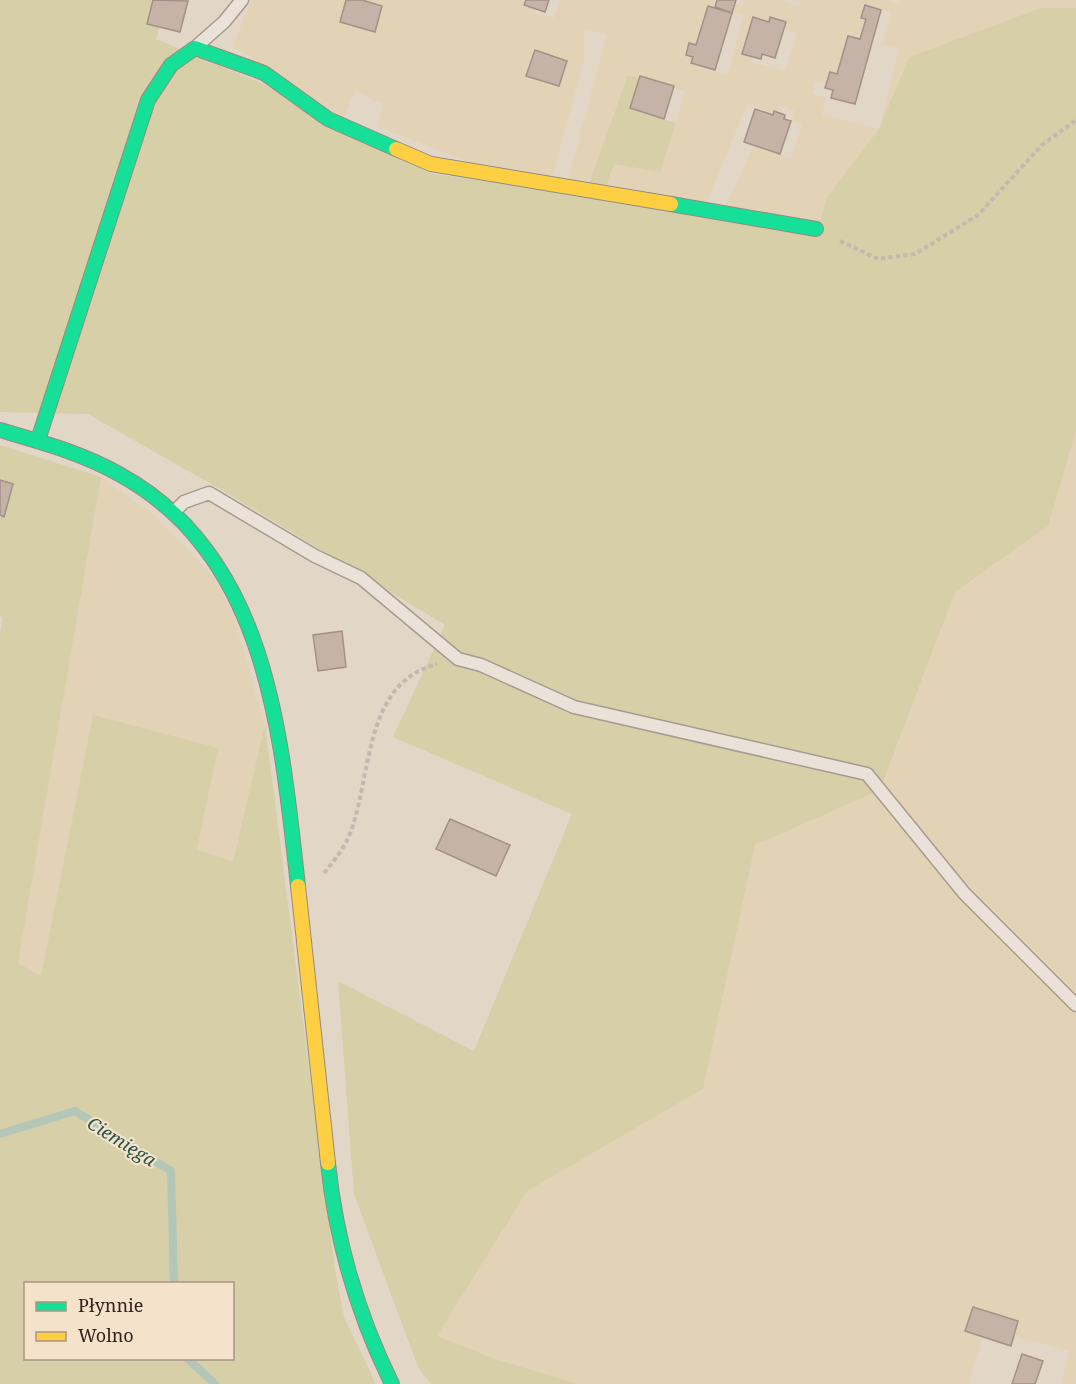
<svg xmlns="http://www.w3.org/2000/svg" width="1076" height="1384" font-family="'Noto Serif',serif">
	<rect width="100%" height="100%" fill="#e2d6c7"/>
	<g fill="#e3d3b6" fill-rule="evenodd">
		<path d="M251 0H537L534 12 554 18 560 0H726L742 6 744 0H780L799 6 801 0H889L898 3 900 0H1076V8H1041L909 57 879 129 827 197 820 223 725 207 754 145 791 158 802 125 791 121 794 110 780 106 776 116 748 103 703 211 603 195 614 164 660 172 685 91 628 75 586 192 566 188 607 34 584 29V60L552 178 467 162 378 126 384 105 355 91 343 118 233 46ZM715 7 744 15 727 75 699 67ZM873 8 891 12 883 45 899 49 879 129 822 115 826 98 812 94 815 81 833 85 837 71 847 73 856 35 866 37ZM762 22 797 32 786 71 751 62Z"/>
		<path d="M1076 431V1384H1061L1069 1351 985 1328 969 1384H578L492 1358 437 1336 527 1191 703 1089 755 845 884 781 955 592 1048 526Z"/>
		<path d="M101 477 152 513 214 577 234 616 265 725 234 862 197 849 93 715 41 977 18 963Z"/>
	</g>
	<g fill="#d6cfa8" fill-rule="evenodd">
		<path d="M0 0H167L156 39 259 82 433 174 820 223 827 197 879 129 909 57 1041 8H1076V431L1048 526 955 592 880 790 755 845 703 1089 527 1191 437 1336 492 1358 578 1384H431L418 1367 354 1194 338 981 474 1051 572 814 393 737 445 625 227 493 88 414 0 412Z"/>
		<path d="M628 75 649 81 640 113 676 123 660 172 614 164 603 195 586 192Z"/>
		<path d="M0 445 101 477 18 963 41 976 93 715 218 748 197 849 233 862 265 725 335 1270 344 1317 376 1384H0V633L3 617 0 616ZM26 1284H232V1358H26Z"/>
	</g>
	<g fill="none" stroke-linecap="round" stroke-linejoin="round">
		<g stroke="#b3c6b7" stroke-width="8">
			<path d="M0 1134 75 1111 171 1171 174 1284"/>
			<path d="M187 1358 215 1384"/>
		</g>
	</g>
	<g fill="#c6b3a8" stroke="#a19187" stroke-width="1.5">
		<path d="M153 0 188 1 180 32 147 24Z"/>
		<path d="M346 0H362L382 6 375 32 340 22Z"/>
		<path d="M526 0H549L545 12 524 5Z"/>
		<path d="M717 0H736L732 13 715 7Z"/>
		<path d="M865 5 881 10 855 104 831 98 833 90 825 88 830 72 837 74 848 36 860 39 866 19 861 18Z"/>
		<path d="M708 6 732 13 715 70 691 63 693 57 686 55 689 43 696 45Z"/>
		<path d="M753 17 769 22 770 17 786 22 775 58 762 54 761 59 742 54Z"/>
		<path d="M535 50 567 61 559 86 526 76Z"/>
		<path d="M640 76 674 86 664 119 630 108Z"/>
		<path d="M755 109 773 115 774 111 785 115 784 119 791 121 780 154 744 142Z"/>
		<path d="M0 480 13 484 4 517 0 515Z"/>
		<path d="M342 631 346 667 318 671 313 635Z"/>
		<path d="M450 819 510 845 496 876 436 849Z"/>
		<path d="M973 1307 1018 1321 1011 1346 965 1331Z"/>
		<path d="M1022 1354 1043 1361 1035 1384H1012Z"/>
	</g>
	<g fill="none" stroke-linecap="round" stroke-linejoin="round">
		<defs>
			<g id="lane">
				<path d="M198 45 224 22 242 0"/>
				<path d="M175 511 184 502 209 493 315 556 361 578 458 659 481 665 574 707 867 774 964 893 1076 1005"/>
			</g>
			<g id="fast">
				<path d="M671 204 816 229"/>
				<path d="M0 430C41 442 82 453 119 474 269 556 281 736 298 886"/>
				<path d="M38 440 148 100 171 65 195 48 264 73 328 119 396 149"/>
				<path d="M328 1163C336 1241 357 1313 392 1384"/>
			</g>
			<g id="slow">
				<path d="M396 149 431 164 671 204"/>
				<path d="M298 886 328 1163"/>
			</g>
		</defs>
		<use href="#lane" stroke="#a69b91" stroke-width="15"/>
		<use href="#fast" stroke="#968b81" stroke-width="16"/>
		<use href="#slow" stroke="#968b81" stroke-width="16"/>
		<g stroke="#c2b9b1" stroke-width="4" stroke-dasharray="4.5 3" stroke-linecap="butt">
			<path d="M840 241 878 259 915 254 978 215 1042 145 1076 120"/>
			<path d="M324 873C335 860 345 847 351 831 372 773 364 683 437 664"/>
		</g>
		<use href="#lane" stroke="#eae2d9" stroke-width="12"/>
		<use href="#fast" stroke="#16e098" stroke-width="14"/>
		<use href="#slow" stroke="#ffcf43" stroke-width="14"/>
	</g>
	<g text-anchor="middle" dominant-baseline="central" stroke-width="4.5" stroke-linejoin="round" paint-order="stroke">
		<g font-size="18" font-style="italic" fill="#29544a" stroke="#f5e2cb">
			<text transform="translate(122 1141) rotate(32)">Ciemięga</text>
		</g>
	</g>
	<rect x="24" y="1282" width="210" height="78" fill="#f5e2cb" stroke="#a89584" stroke-width="1.5"/>
	<rect x="36" y="1302" width="30" height="9" fill="#16e098" stroke="#a89584" stroke-width="1.5"/>
	<text x="78" y="1312" font-size="18" fill="#34221a">Płynnie</text>
	<rect x="36" y="1332" width="30" height="9" fill="#ffcf43" stroke="#a89584" stroke-width="1.5"/>
	<text x="78" y="1342" font-size="18" fill="#34221a">Wolno</text>
</svg>
